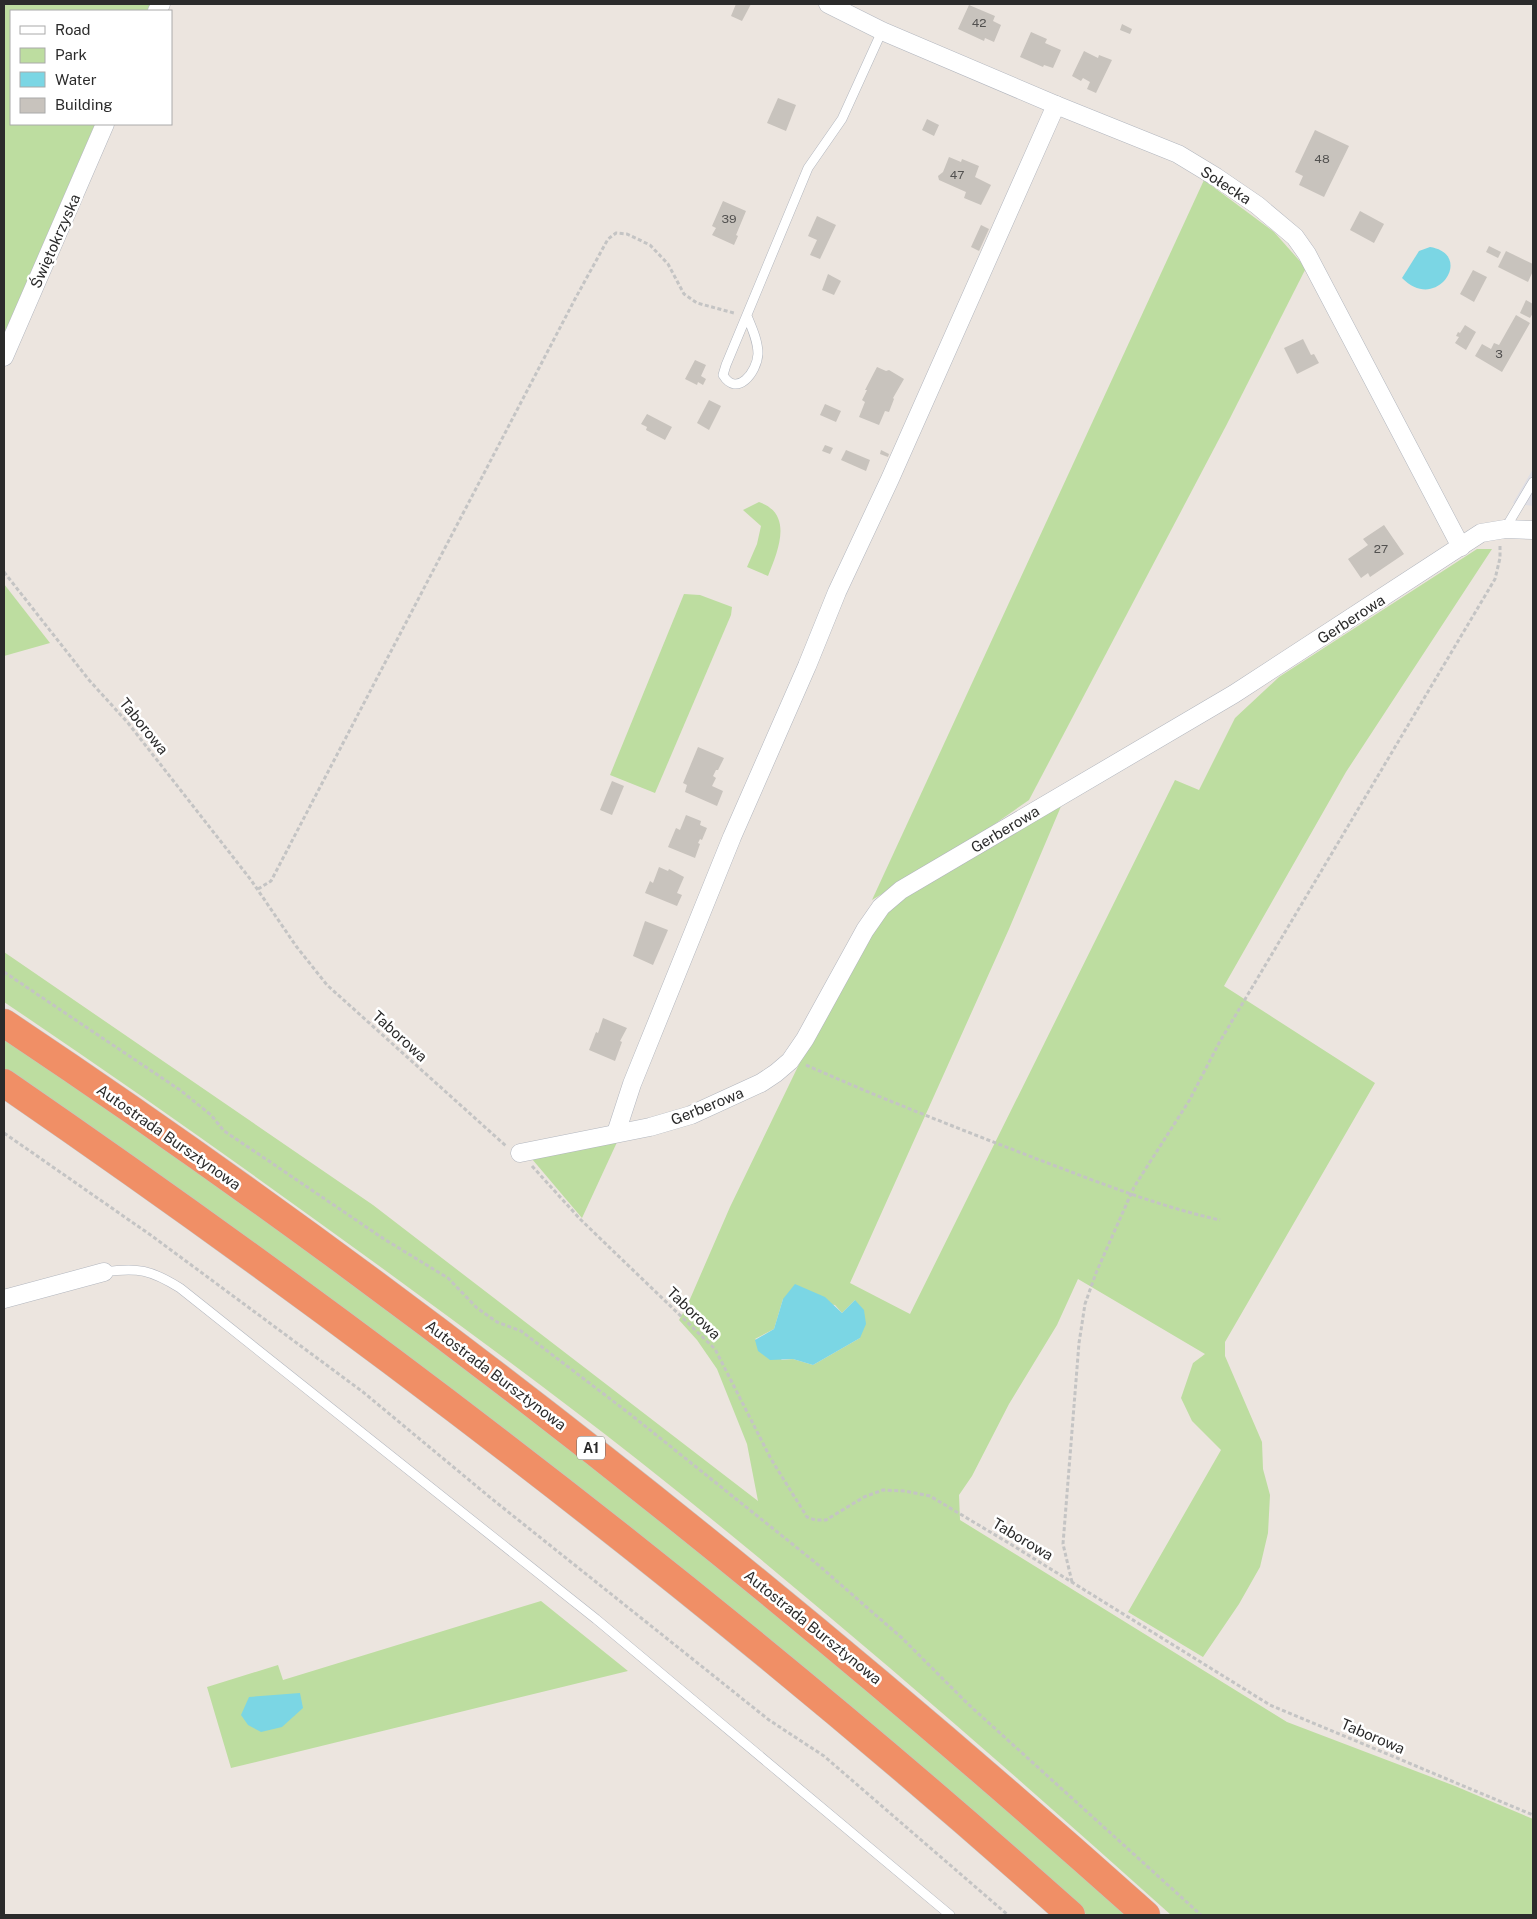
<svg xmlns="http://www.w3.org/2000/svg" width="1537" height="1919" font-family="'Public Sans',sans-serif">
	<rect width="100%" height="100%" fill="#ece5df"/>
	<path fill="#e0dfe5" d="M1533 469V506L1513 503Z"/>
	<g fill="#bddda0" fill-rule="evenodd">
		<path d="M4 4H150L147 11H11V124H95L4 334Z"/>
		<path d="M1204 180 1274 232 1306 268 1227 424 1029 800 979 835 872 900Z"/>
		<path d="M759 502C794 514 778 551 768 576L747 567 757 544 761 526 743 510Z"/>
		<path d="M1477 549H1492L1346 772 1224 986 1375 1083 1225 1342V1356L1262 1442 1263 1469 1270 1495 1268 1533 1260 1567 1239 1604 1203 1657 1128 1612 1221 1450 1192 1421 1181 1398 1193 1363 1205 1354 1078 1279 1057 1325 1009 1404 972 1476 959 1495 960 1520 1287 1722 1455 1786 1533 1819V1915H1171C997 1759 821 1605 638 1460 554 1394 468 1331 382 1268 257 1177 132 1088 4 1002V952L373 1205 758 1501 747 1444 717 1369 697 1340 679 1320 687 1306 730 1207 804 1054 885 913 905 896 1062 804 1009 929 850 1283 910 1314 1175 780 1199 790 1235 718 1279 677ZM783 1299 835 1305 842 1313 855 1300 860 1338 813 1365 793 1359 782 1360 755 1339 774 1329Z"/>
		<path d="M4 584 50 643 4 656Z"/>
		<path d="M684 594 700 595 732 607 731 615 655 793 610 775Z"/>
		<path d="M4 1036 375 1298 799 1629 1130 1915H1087L937 1784 4 1071Z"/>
		<path d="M618 1140 582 1218 532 1159Z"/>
		<path d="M541 1601 628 1671 231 1768 207 1687 278 1665 283 1680Z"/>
	</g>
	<g fill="#7bd6e4">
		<path d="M1430 247C1475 254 1437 314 1402 278L1419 251Z"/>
		<path d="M795 1284 825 1297 842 1313 855 1300 864 1310 866 1324 860 1338 813 1365 793 1359 770 1360 758 1351 755 1340 774 1329 783 1299Z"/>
		<path d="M300 1693 303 1708 282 1727 261 1732 248 1725 241 1715 249 1697Z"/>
	</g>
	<g fill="#c8c3bd">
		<path d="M736 4H751L742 21 731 16Z"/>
		<path d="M969 5 995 16 993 21 1001 25 994 42 985 38 984 41 958 29Z"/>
		<path d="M1122 24 1132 29 1130 34 1120 30Z"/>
		<path d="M1031 32 1047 39 1045 43 1061 50 1053 68 1044 65 1043 67 1020 57Z"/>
		<path d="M1084 51 1098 58 1099 55 1112 60 1096 93 1087 89 1090 82 1083 78 1081 81 1072 76Z"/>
		<path d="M778 98 796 105 786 131 767 123Z"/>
		<path d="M927 119 939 125 934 136 922 130Z"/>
		<path d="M1315 130 1349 146 1324 197 1299 185 1303 176 1295 172Z"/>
		<path d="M949 157 961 162 962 159 979 166 975 177 991 185 981 205 964 198 966 192 939 180 938 176 943 172Z"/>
		<path d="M723 201 746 211 736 235 738 236 734 245 712 235 716 228 712 226Z"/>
		<path d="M1360 211 1384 224 1374 243 1350 230Z"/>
		<path d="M817 216 836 225 820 259 810 255 817 240 808 236Z"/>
		<path d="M981 225 989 229 979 251 971 247Z"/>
		<path d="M1489 246 1501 252 1498 258 1486 252Z"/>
		<path d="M1506 251 1533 264V271L1528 282 1498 267Z"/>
		<path d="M1473 270 1487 277 1474 302 1460 294Z"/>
		<path d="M828 274 841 281 834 295 822 290Z"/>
		<path d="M1526 300 1533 304V313L1530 318 1520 313Z"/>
		<path d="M1516 315 1530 323 1502 372 1475 356 1482 344 1491 349 1494 343 1499 345Z"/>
		<path d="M1465 325 1476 332 1466 350 1455 343 1459 337 1456 336 1458 332 1460 333Z"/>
		<path d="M1303 339 1311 355 1314 354 1319 363 1297 374 1284 348Z"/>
		<path d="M695 360 706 365 701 376 706 379 703 385 698 382 697 385 685 379Z"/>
		<path d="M877 367 886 371 889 370 904 379 893 398 894 399 889 412 885 411 879 425 859 417 865 402 862 400 867 390H865Z"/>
		<path d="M709 400 721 406 709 430 697 423Z"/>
		<path d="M825 404 841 411 836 422 820 415Z"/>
		<path d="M647 414 672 427 665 440 646 430 647 427 641 424Z"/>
		<path d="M825 445 833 448 830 454 822 451Z"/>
		<path d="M846 450 870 460 866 471 841 460Z"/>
		<path d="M881 450 889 454 888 457 880 454Z"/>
		<path d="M1384 525 1404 554 1370 577 1368 573 1361 578 1348 559 1368 545 1363 539Z"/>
		<path d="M698 747 724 758 718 770H716L713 776 716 778 712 786 723 791 717 806 685 792 687 785 683 783Z"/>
		<path d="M612 781 624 786 612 815 600 810Z"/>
		<path d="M686 815 701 821 700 825 707 828 702 840 700 839 698 843 700 844 695 858 668 847 676 828 680 830Z"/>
		<path d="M659 867 668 871 669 869 684 877 677 893 682 895 677 906 645 893 650 881 653 883Z"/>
		<path d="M645 921 668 930 653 965 633 956Z"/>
		<path d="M603 1018 627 1028 620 1041 622 1042 615 1061 589 1050 596 1032 598 1033Z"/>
	</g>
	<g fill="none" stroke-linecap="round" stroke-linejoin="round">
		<defs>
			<g id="lane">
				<path d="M747 316C752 328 758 341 758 354 757 372 737 398 723 375L726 365 808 168 842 119 882 31"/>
				<path d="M1505 529 1533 482"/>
				<path d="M104 1272C138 1267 151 1270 180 1288L596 1619 950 1915"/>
			</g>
			<g id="street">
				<path d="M828 4 882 31 1056 105 1178 154 1216 177 1257 205 1295 237 1307 254 1461 547"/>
				<path d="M157 11 161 4"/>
				<path d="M4 357 105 124"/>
				<path d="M616 1133 632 1084 732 837 807 666 837 592 890 479 1056 105"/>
				<path d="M520 1153 650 1127 691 1115 761 1083 776 1073 790 1061 805 1039 865 930 881 907 901 890 1234 694 1481 533 1505 529 1533 530"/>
				<path d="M4 1299 104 1272"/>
			</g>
			<g id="highway">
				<path d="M4 1023C406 1291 786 1593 1146 1915"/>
				<path d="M4 1083C376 1339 734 1614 1071 1915"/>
			</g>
		</defs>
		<use href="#lane" stroke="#b2b6be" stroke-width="10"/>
		<use href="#street" stroke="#b2b6be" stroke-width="19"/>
		<use href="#highway" stroke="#c4c4c4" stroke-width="29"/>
		<g stroke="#c4c4c4" stroke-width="3" stroke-dasharray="4 2.5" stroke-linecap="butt">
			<path d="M4 572 89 680 128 723 251 880 296 946 327 985 506 1146"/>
			<path d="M258 889 271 881 575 299 608 239 616 233 627 234 650 245 668 264 684 294 697 303 734 313"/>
			<path d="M4 972 180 1090 211 1115 224 1131 248 1147 384 1239 448 1278 477 1308 497 1322 521 1331 630 1414 816 1563 863 1604 902 1638 968 1704 1201 1915"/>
			<path d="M806 1065C882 1099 960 1129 1037 1159 1098 1182 1157 1206 1220 1220"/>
			<path d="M4 1133 152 1236 363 1392 492 1499 769 1720 824 1756 1008 1915"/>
			<path d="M532 1166 580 1219 715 1349 771 1459 807 1517 815 1520H826L864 1497 883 1490 905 1491 930 1496 1012 1545 1270 1705 1533 1815"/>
			<path d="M1072 1582 1063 1544 1079 1343 1085 1304 1096 1273 1134 1187 1189 1101 1219 1043 1495 579 1500 558V546"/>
		</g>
		<use href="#lane" stroke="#fff" stroke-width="9"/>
		<use href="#street" stroke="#fff" stroke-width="18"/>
		<use href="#highway" stroke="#f08f66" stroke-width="28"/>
	</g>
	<g text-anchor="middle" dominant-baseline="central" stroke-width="5" stroke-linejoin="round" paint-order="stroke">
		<g font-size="12" fill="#525150">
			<text x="979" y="23">42</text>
			<text x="1322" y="159">48</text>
			<text x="957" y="175">47</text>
			<text x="729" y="219">39</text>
			<text x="1499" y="354">3</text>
			<text x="1381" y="549">27</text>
		</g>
		<rect fill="#fff" stroke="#6b6b6b" stroke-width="1" x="577" y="1436.5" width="28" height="23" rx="4"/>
		<g font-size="14" font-weight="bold" fill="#2b2b2b">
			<text x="591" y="1448">A1</text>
		</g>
		<g font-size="15" fill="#2b2b2b" stroke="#fff">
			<text transform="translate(1226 185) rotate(33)">Sołecka</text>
			<text transform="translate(55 241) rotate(-66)">Świętokrzyska</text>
			<text transform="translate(1351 619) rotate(-33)">Gerberowa</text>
			<text transform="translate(144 726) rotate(51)">Taborowa</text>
			<text transform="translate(1005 829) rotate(-31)">Gerberowa</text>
			<text transform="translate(400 1036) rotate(42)">Taborowa</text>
			<text transform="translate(707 1106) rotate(-22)">Gerberowa</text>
			<text transform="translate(169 1137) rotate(35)">Autostrada Bursztynowa</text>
			<text transform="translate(694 1313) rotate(44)">Taborowa</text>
			<text transform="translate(496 1375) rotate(37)">Autostrada Bursztynowa</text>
			<text transform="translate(1023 1539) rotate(31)">Taborowa</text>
			<text transform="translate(813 1627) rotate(39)">Autostrada Bursztynowa</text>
			<text transform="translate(1373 1736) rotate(23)">Taborowa</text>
		</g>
	</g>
	<rect width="1537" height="1919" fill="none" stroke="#2b2b2b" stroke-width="10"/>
	<rect x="10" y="10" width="162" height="115" fill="#ffffff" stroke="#aaaaaa"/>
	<rect x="20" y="26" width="25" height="8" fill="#ffffff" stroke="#aaaaaa"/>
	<text x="55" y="35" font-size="15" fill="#2b2b2b">Road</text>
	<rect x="20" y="48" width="25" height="15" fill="#bddda0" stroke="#aaaaaa"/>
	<text x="55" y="60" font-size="15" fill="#2b2b2b">Park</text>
	<rect x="20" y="72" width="25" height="15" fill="#7bd6e4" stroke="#aaaaaa"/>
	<text x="55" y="85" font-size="15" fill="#2b2b2b">Water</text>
	<rect x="20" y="98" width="25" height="15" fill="#c8c3bd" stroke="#aaaaaa"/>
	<text x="55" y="110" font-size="15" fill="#2b2b2b">Building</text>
</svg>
